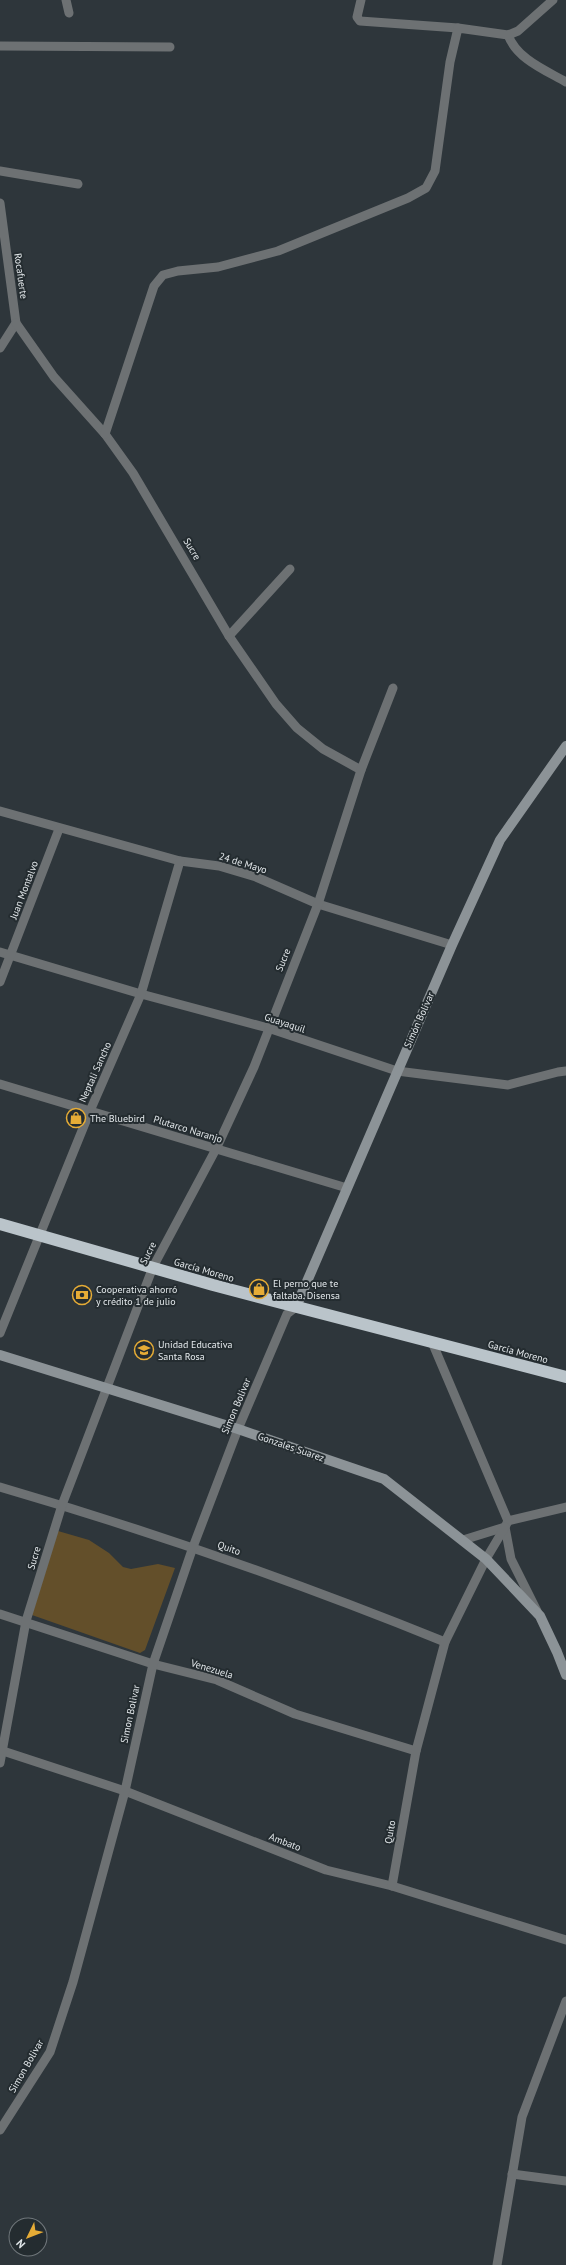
<svg xmlns="http://www.w3.org/2000/svg" width="566" height="2265" font-family="'PT Sans',sans-serif">
	<rect width="100%" height="100%" fill="#2e363b"/>
	<path fill="#634f2a" d="M58 1531 89 1540 109 1553 123 1567 131 1569 158 1564 175 1568 145 1650 140 1653 32 1615Z"/>
	<g fill="none" stroke-linecap="round" stroke-linejoin="round">
		<g stroke="#6d7173" stroke-width="9">
			<path d="M66 0 69 13"/>
			<path d="M361 0 357 17 360 21 458 28"/>
			<path d="M508 35C517 59 545 70 566 82"/>
			<path d="M0 46 170 47"/>
			<path d="M0 171 78 184"/>
			<path d="M0 203 16 323 0 348"/>
			<path d="M16 323 54 377 105 434 133 473 229 636 276 704 297 728 323 749 361 770"/>
			<path d="M105 434 154 286 163 275 178 271 218 267 278 251 408 198 426 188 435 171 450 62 458 28 508 35 518 31 553 0"/>
			<path d="M229 636 290 569"/>
			<path d="M0 811 180 861 219 866 256 877 318 904 452 945"/>
			<path d="M0 952 141 994 268 1028 397 1071 508 1085 558 1072 566 1071"/>
			<path d="M0 982 59 829"/>
			<path d="M0 1084 347 1188"/>
			<path d="M0 1333 90 1111 141 994 180 861"/>
			<path d="M432 1342 508 1521 505 1527 511 1559 537 1611"/>
			<path d="M0 1487C151 1531 299 1583 445 1642"/>
			<path d="M508 1521 566 1507"/>
			<path d="M463 1540 505 1527"/>
			<path d="M0 1614 153 1664 217 1680 295 1714 416 1751"/>
			<path d="M0 1750 125 1791 326 1870 392 1886 566 1940"/>
			<path d="M0 1763 26 1621 62 1505 153 1267 216 1149 254 1067 318 904 361 770 393 688"/>
			<path d="M392 1886 416 1751 445 1642 486 1559 505 1527"/>
			<path d="M0 2130 50 2052 73 1982 125 1791 153 1664 193 1547 238 1429 287 1314 296 1307"/>
			<path d="M512 2174 566 2181"/>
			<path d="M497 2265 522 2117 566 2001"/>
		</g>
		<g stroke="#8c9397" stroke-width="10">
			<path d="M296 1307 452 945 500 840 566 746"/>
			<path d="M0 1355 238 1429 384 1479 486 1559 540 1616 557 1652 566 1675"/>
		</g>
		<path stroke="#bac4ca" stroke-width="12" d="M0 1224 213 1285 566 1377"/>
	</g>
	<defs>
		<symbol id="shop-ring" viewBox="-11 -11 22 22"><circle r="9.5" fill="#242c30" stroke="#e6ac36" stroke-width="1.5"/><path d="M-5-2.5h2.3a2.7 3.5 0 0 1 5.4 0H5L5.5 6h-11ZM-1.5-2.5h3a1.5 2.3 0 0 0-3 0Z" fill="#e6ac36"/></symbol>
		<symbol id="bank-ring" viewBox="-11 -11 22 22"><circle r="9.5" fill="#242c30" stroke="#e6ac36" stroke-width="1.5"/><path d="M-6-4H6V4H-6ZM0-2.3a2.3 2.3 0 1 0 0 4.6a2.3 2.3 0 1 0 0-4.6Z" fill="#e6ac36"/></symbol>
		<symbol id="school-ring" viewBox="-11 -11 22 22"><circle r="9.5" fill="#242c30" stroke="#e6ac36" stroke-width="1.5"/><path d="M0-5L7-2L0 1L-7-2ZM-4 1L0 2.5L4 1V4Q0 6-4 4Z" fill="#e6ac36"/></symbol>
	</defs>
	<g fill-rule="evenodd">
		<use href="#shop-ring" x="65" y="1107" width="22" height="22"/>
		<use href="#shop-ring" x="248" y="1278" width="22" height="22"/>
		<use href="#bank-ring" x="71" y="1284" width="22" height="22"/>
		<use href="#school-ring" x="133" y="1339" width="22" height="22"/>
	</g>
	<g text-anchor="middle" dominant-baseline="central" stroke-width="4" stroke-linejoin="round" paint-order="stroke">
		<g font-size="10" fill="#e3e8eb" stroke="#242c30">
			<text transform="translate(21 276) rotate(82)">Rocafuerte</text>
			<text transform="translate(192 549) rotate(59)">Sucre</text>
			<text transform="translate(243 863) rotate(17)">24 de Mayo</text>
			<text transform="translate(24 890) rotate(-69)">Juan Montalvo</text>
			<text transform="translate(283 960) rotate(-68)">Sucre</text>
			<text transform="translate(419 1020) rotate(-66)">Simón Bolívar</text>
			<text transform="translate(285 1023) rotate(18)">Guayaquil</text>
			<text transform="translate(95 1072) rotate(-66)">Neptali Sancho</text>
			<text transform="translate(188 1129) rotate(17)">Plutarco Naranjo</text>
			<text transform="translate(148 1253) rotate(-63)">Sucre</text>
			<text transform="translate(204 1270) rotate(16)">García Moreno</text>
			<text transform="translate(518 1352) rotate(15)">García Moreno</text>
			<text transform="translate(236 1406) rotate(-67)">Simon Bolivar</text>
			<text transform="translate(291 1447) rotate(19)">Gonzales Suarez</text>
			<text transform="translate(229 1548) rotate(19)">Quito</text>
			<text transform="translate(34 1558) rotate(-73)">Sucre</text>
			<text transform="translate(212 1669) rotate(17)">Venezuela</text>
			<text transform="translate(130 1714) rotate(-78)">Simon Bolivar</text>
			<text transform="translate(390 1832) rotate(-80)">Quito</text>
			<text transform="translate(285 1842) rotate(21)">Ambato</text>
			<text transform="translate(26 2066) rotate(-60)">Simon Bolivar</text>
		</g>
		<g font-size="10" fill="#e3e8eb" stroke="#242c30" text-anchor="start">
			<text x="90" y="1118">The Bluebird</text>
			<text x="273" y="1283">El perno que te<tspan x="273" dy="12">faltaba. Disensa</tspan></text>
			<text x="96" y="1289">Cooperativa ahorró<tspan x="96" dy="12">y crédito 1 de julio</tspan></text>
			<text x="158" y="1344">Unidad Educativa<tspan x="158" dy="12">Santa Rosa</tspan></text>
		</g>
	</g>
	<g transform="translate(28 2237) rotate(227)"><circle r="19" fill="#242c30" stroke="#70777b"/>
	<path d="M0-3L7 15L0 10L-7 15Z" fill="#e6ac36"/>
	<text y="-6" font-size="11" font-weight="bold" text-anchor="middle" fill="#e3e8eb">N</text>
	</g>
</svg>
